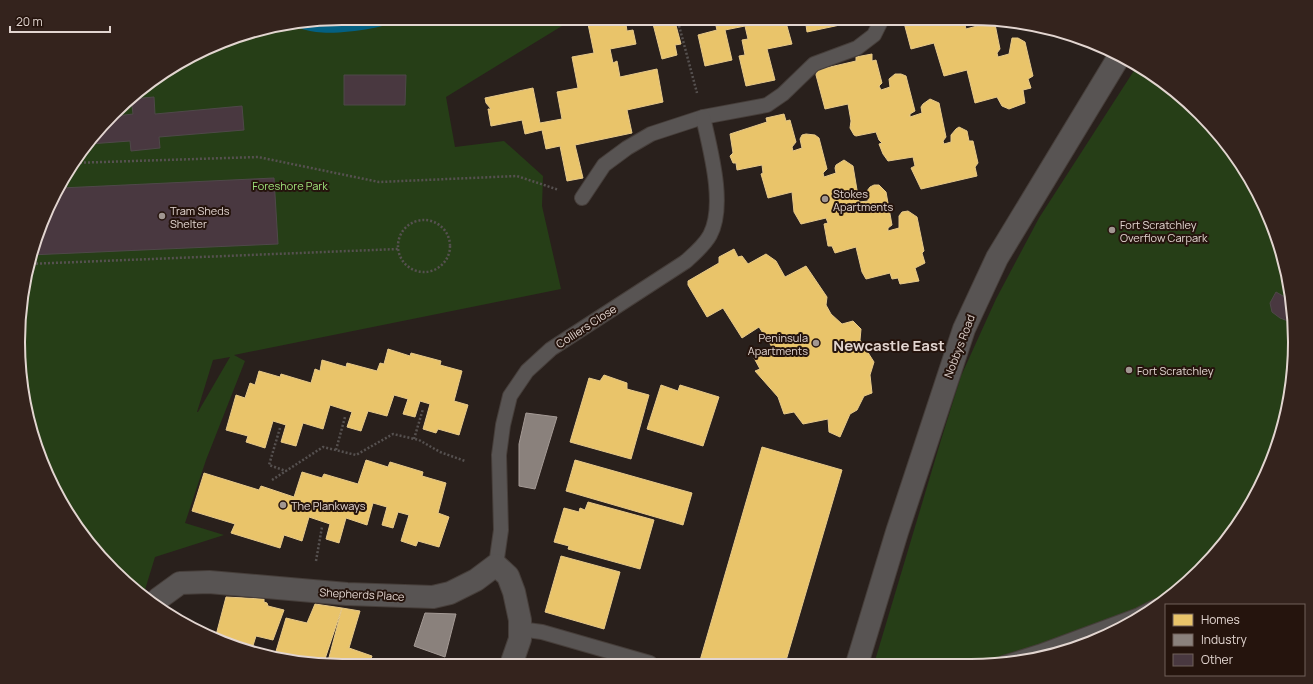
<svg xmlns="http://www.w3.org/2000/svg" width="1313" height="684" font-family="Manrope,sans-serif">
	<rect width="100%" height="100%" fill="#29201c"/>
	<g fill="#263e17" fill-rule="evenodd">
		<path d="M342 18H575L446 97 455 147 504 141 543 176 542 206 561 289 234 355 245 361 206 460 185 523 224 535 155 557 144 593 113 571 51 485 21 384 19 321 29 258 72 162 145 85 238 35ZM230 357 198 412H197L213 360Z"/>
		<path d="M1137 66 1168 85 1215 129 1252 180 1278 238 1292 300 1294 363 1284 426 1261 485 1214 556 1151 611 1095 641 1014 663 874 664 941 440 961 376 996 299 1039 218Z"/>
	</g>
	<path fill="#046082" d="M342 18H408C385 28 341 35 316 32 308 31 300 28 292 26Z"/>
	<g fill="#e9c46a" stroke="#e7c989">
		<path d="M614 18H625L627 31 633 30 636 44 610 49 613 63 617 61 620 77 657 69 663 102 627 110 632 133 575 145 583 178 567 181 560 146 546 149 542 130 525 134 522 120 491 126 488 109H491L486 103 485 98 533 88 540 123 562 119 557 92 578 88 572 57 594 53 588 24Z"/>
		<path d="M638 18H674L681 44 675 45 677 55 662 59 652 20 639 23Z"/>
		<path d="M714 18H764L765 24 785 19 792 44 767 49 775 80 746 86 739 56 745 55 742 40 748 39 745 26 725 30 732 60 705 66 698 35 717 30Z"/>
		<path d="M805 18 853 19 854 22 807 32Z"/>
		<path d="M903 19H969L970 22 965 25 966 29 977 26V19H994L1000 49 997 53 998 57 1009 54 1012 38H1018L1025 42 1033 76 1028 79 1031 88 1023 90 1025 103 1009 109 1002 106 997 97 975 103 967 70 944 76 934 43 911 49Z"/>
		<path d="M872 54V61L876 60 882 83 879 86 881 90 890 87 889 79 895 74H901L906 76 915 111 910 114V117L922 113 921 107 923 104 930 99 939 103 946 137 943 141 944 144 951 142V135L956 129 959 127 967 131 969 141H973L978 163 975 167 977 176 921 189 911 168 915 166 913 157 888 161 883 154 879 144 882 143 879 140 876 132 856 136 854 135 850 128 851 121 848 104 825 109 816 75 817 70 856 61V57Z"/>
		<path d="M784 114 786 121 790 120 796 142 792 147 793 151 802 148 800 139 802 135 806 134 815 135 819 138 827 169 823 173 824 177 836 173 835 168 836 165 844 160 853 166 859 202 868 201 867 191 870 187 874 185H879L886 192 892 225 888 228V231L899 228V216L902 212 908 211 917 217 924 251 922 253 925 263 915 268 919 281 900 284 898 278 892 279 890 273 866 279 862 272 856 247 835 253 832 246H828L824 224 828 223 826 218 801 224 794 212 792 192 768 198 761 174 763 173 762 165 737 170 736 163H733L730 156 733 153 730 134 767 122 766 118Z"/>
		<path d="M734 249 738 257 742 256 748 264 766 254 776 261 785 277 806 266 827 297 826 305 831 314 842 324 853 321 861 329 860 340 874 362 870 375 872 393 864 396 857 410 850 414 840 437 829 432 828 419 803 424 794 412 784 414 778 397 755 371 760 369 754 358 772 347 759 327 742 338 723 308 707 317 688 285V281L719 263V257Z"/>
		<path d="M388 349 410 356 411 353 441 361 440 365 462 371 454 401 468 405 459 435 438 429 436 433 423 429 430 404 420 401 415 417 403 414 408 399 394 395 387 416 368 411 361 431 347 427 352 412 330 405 323 429 303 423 296 446 281 442 286 425 273 421 265 448 246 442 248 436 226 430 236 395 245 398 250 383 255 385 259 371 280 377 281 374 311 383 315 369 320 371 322 360 346 367 347 363 377 371 380 363 384 364Z"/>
		<path d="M604 375 627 383V389L649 395 631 459 570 442 589 378 600 381Z"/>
		<path d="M661 385 678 391 680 385 719 397 703 446 647 429Z"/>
		<path d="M762 447 842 470 785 664H699Z"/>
		<path d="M366 460 388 467 390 462 423 472 422 476 446 483 438 513 449 517 439 547 418 541 416 546 401 541 409 515 398 512 393 528 382 525 387 507 373 503 367 525 346 518 339 543 326 539 330 524 309 517 302 541 284 535 280 548 231 533 235 524 192 511 204 473 259 490 261 486 294 497 302 472 322 478 324 474 358 484Z"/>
		<path d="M575 460 692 493 683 525 566 491Z"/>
		<path d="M588 502 654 520 640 569 568 549 569 546 554 542 564 508 579 512 580 508 585 510Z"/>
		<path d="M561 556 620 572 604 629 545 612Z"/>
		<path d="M226 597 264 599V602L267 603 268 606 284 610 273 640 256 636 251 652 215 639Z"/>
		<path d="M315 604 342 608 323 665 274 658 286 618 307 623Z"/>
		<path d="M342 608 360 611 349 648 372 656 369 665H327Z"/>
		<path d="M399 659 419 665H397Z"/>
	</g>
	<g fill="#8a817c" stroke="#a49a95">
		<path d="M526 413 557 417 535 489 519 486V444Z"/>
		<path d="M425 613 456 614 445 657 414 646Z"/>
	</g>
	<g fill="#493840" stroke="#4f4849">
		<path d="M344 75H406L405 105H344Z"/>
		<path d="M154 97 155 114 242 106 244 130 159 137 160 148 131 151 130 141 89 144 116 116 133 114 131 99Z"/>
		<path d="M274 178 278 244 30 255 61 188Z"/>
		<path d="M1276 292 1292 301 1293 323 1280 318 1272 312 1270 303Z"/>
	</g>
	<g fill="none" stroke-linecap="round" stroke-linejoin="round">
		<defs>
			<g id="service">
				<path d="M582 198 604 165 627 148 651 134 703 117 767 105 783 94 814 64 857 48 874 35 882 19"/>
				<path d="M496 565 501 530 499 455 503 425 510 396 527 371 551 349 685 262C694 254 704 246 710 235 726 205 710 149 703 117"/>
				<path d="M520 629 542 632 650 663"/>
				<path d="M1004 663 1039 652 1139 615 1157 606"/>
			</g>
			<path id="minor" d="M157 603 158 599 180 583 209 582 347 594 433 597 450 593 476 580 496 565 508 576 514 592 520 620V639L511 665"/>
			<path id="tertiary" d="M857 664 897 532 964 329 997 258 1120 55"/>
		</defs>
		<use href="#service" stroke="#463e3a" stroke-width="16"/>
		<use href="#minor" stroke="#463e3a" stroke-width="24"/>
		<use href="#tertiary" stroke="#463e3a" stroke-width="24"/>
		<g stroke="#565150" stroke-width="2.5" stroke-dasharray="2 2" stroke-linecap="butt">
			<path d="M677 18 697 93"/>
			<path d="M119 112 120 115"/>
			<path d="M72 163 258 157 379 182 517 176 559 190"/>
			<circle cx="424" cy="246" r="26"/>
			<path d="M28 264 398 249"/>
			<path d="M280 428 269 465 286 471"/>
			<path d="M414 439 423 409"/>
			<path d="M336 450 345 417"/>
			<path d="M272 480 323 447 356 455 393 434 419 440 440 452 465 461"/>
			<path d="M316 561 322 527"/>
		</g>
		<use href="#service" stroke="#585453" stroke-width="14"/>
		<use href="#minor" stroke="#585453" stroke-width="22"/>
		<use href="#tertiary" stroke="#585453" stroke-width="22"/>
	</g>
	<g fill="#a19691" stroke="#25140d" stroke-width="1.5">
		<circle cx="825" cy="199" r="4"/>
		<circle cx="162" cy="216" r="4"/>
		<circle cx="1112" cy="230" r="4"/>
		<circle cx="816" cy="343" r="4"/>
		<circle cx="1129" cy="370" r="4"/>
		<circle cx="283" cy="505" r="4"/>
	</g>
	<g text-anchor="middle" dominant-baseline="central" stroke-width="4" stroke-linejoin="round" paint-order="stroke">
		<g font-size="11" fill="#9fe57c" stroke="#25140d">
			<text x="290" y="185">Foreshore Park</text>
		</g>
		<g font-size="11" fill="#e2d5d0" stroke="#25140d" text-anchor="start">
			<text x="833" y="193">Stokes<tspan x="833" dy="13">Apartments</tspan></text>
			<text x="170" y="210">Tram Sheds<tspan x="170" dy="13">Shelter</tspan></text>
			<text x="1120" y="224">Fort Scratchley<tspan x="1120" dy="13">Overflow Carpark</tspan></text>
			<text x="808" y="337" text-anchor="end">Peninsula<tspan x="808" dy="13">Apartments</tspan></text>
			<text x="1137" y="370">Fort Scratchley</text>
			<text x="291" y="505">The Plankways</text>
		</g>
		<g font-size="11" fill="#e2d5d0" stroke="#25140d">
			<text transform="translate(586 326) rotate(-33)">Colliers Close</text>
			<text transform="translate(959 346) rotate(-69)">Nobbys Road</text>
			<text transform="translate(362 594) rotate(3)">Shepherds Place</text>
		</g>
		<g font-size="15" font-weight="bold" fill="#e2d5d0" stroke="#25140d">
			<text x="889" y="345">Newcastle East</text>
		</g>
	</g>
	<path d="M0 0H1313V684H0ZM342 25H971A317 317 0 0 1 1288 342V342A317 317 0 0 1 971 659H342A317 317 0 0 1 25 342V342A317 317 0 0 1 342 25Z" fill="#34231d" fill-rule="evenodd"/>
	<path fill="none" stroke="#e2d5d0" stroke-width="2" d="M342 25H971A317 317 0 0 1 1288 342V342A317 317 0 0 1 971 659H342A317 317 0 0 1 25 342V342A317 317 0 0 1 342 25Z"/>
	<rect x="1165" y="604" width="140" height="72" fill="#25140d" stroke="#71615b"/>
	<rect x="1173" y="614" width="20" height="12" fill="#e9c46a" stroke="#71615b"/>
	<text x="1201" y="624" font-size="12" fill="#e2d5d0">Homes</text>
	<rect x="1173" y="634" width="20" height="12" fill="#8a817c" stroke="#71615b"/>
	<text x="1201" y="644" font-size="12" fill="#e2d5d0">Industry</text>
	<rect x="1173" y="654" width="20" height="12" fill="#493840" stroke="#71615b"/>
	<text x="1201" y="664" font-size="12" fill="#e2d5d0">Other</text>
	<path d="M10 26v6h100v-6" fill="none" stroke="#e2d5d0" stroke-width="2"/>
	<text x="16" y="26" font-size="12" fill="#e2d5d0" stroke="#25140d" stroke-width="3" paint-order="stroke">20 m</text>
</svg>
